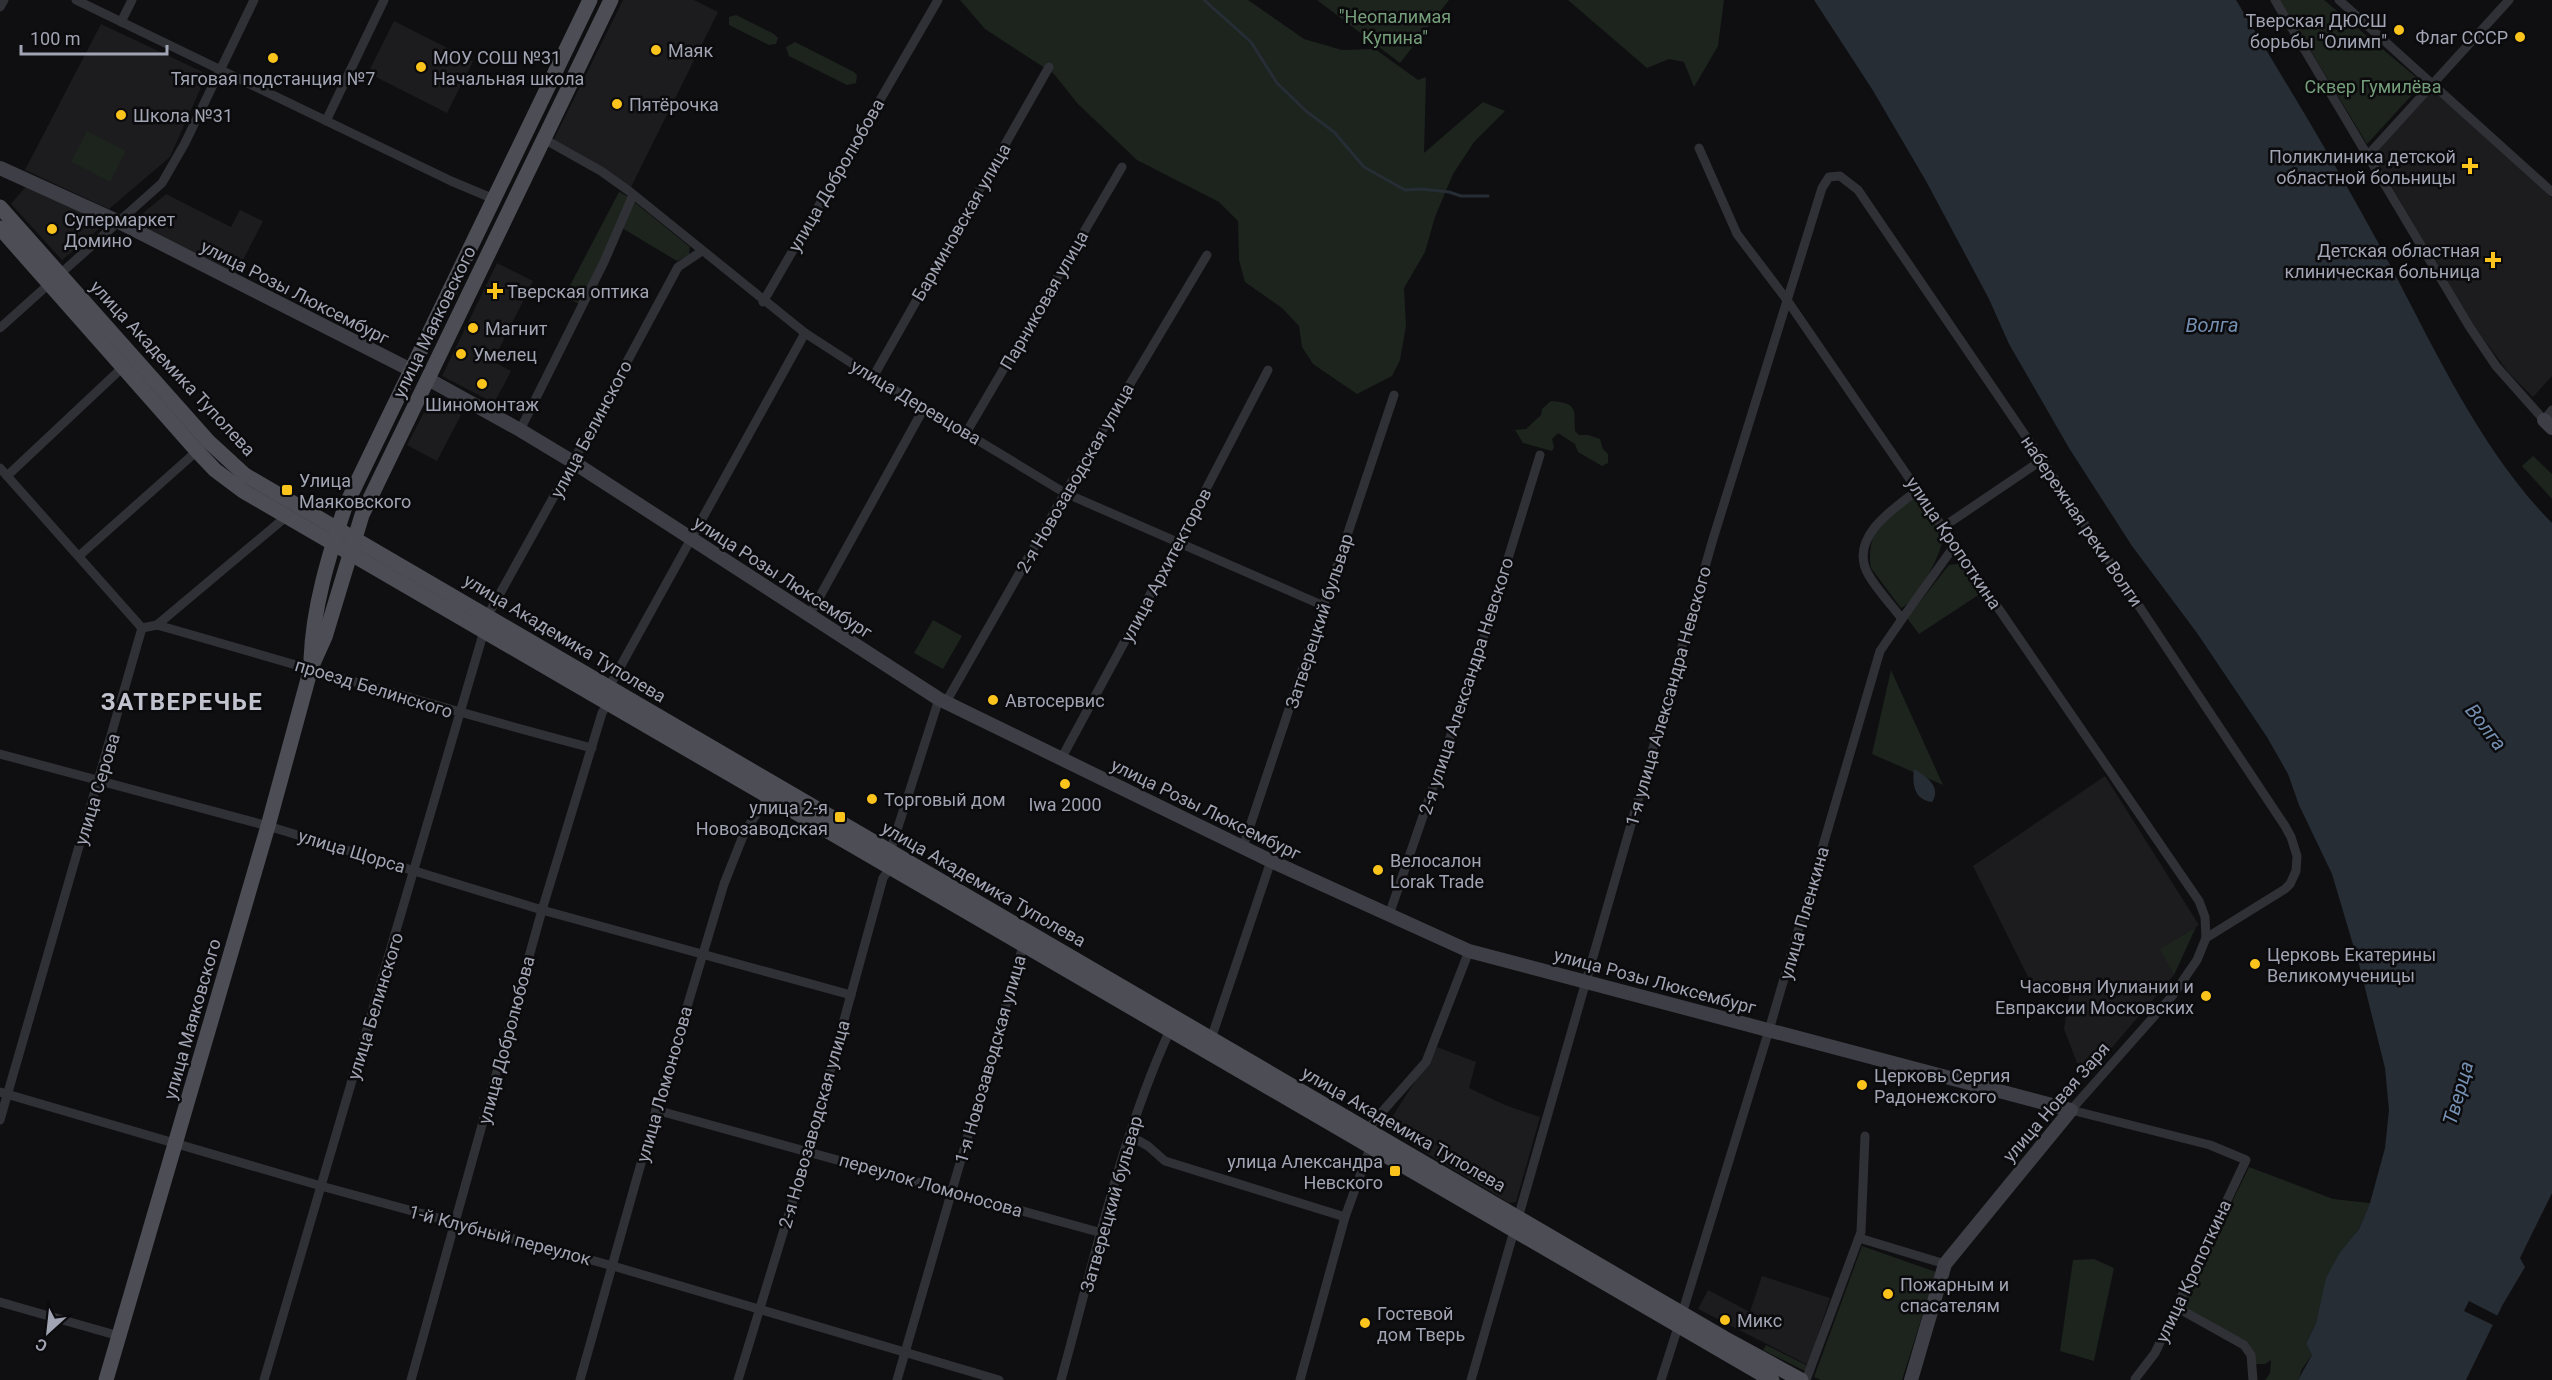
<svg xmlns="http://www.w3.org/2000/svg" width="2552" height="1380" font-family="Roboto,sans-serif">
	<rect width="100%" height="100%" fill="#0f0f11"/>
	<g fill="#1c1b1e">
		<path d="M623 0H694L718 12 629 191 552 143Z"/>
		<path d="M394 21 473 61 447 113 368 73Z"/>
		<path d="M101 24 207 74 170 157 109 209 25 170Z"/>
		<path d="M2432 89 2552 198V376L2533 397 2508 372 2471 322 2372 153Z"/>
		<path d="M28 184 107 222 62 260 11 204Z"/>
		<path d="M166 194 231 227 240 210 263 221 235 276 131 223Z"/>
		<path d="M497 263 533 281 493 361 511 371 494 403 442 376Z"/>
		<path d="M431 399 461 415 437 461 407 445Z"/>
		<path d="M2105 776 2199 925 2161 949 2174 975 2091 1072 2077 1063 2064 1029 2070 989 2051 984 2036 993 1973 866Z"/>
		<path d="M1437 1047 1476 1062 1469 1088 1505 1105 1540 1117 1516 1202 1509 1203 1385 1128Z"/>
		<path d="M1762 1276 1830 1298 1808 1365 1698 1309 1708 1290 1750 1312Z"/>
	</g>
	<g fill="#1c241d">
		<path d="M960 0H1248L1304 39 1342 50 1375 49 1418 80 1426 77 1424 153 1483 102 1505 111 1474 142 1453 174 1435 217 1425 252 1404 288 1406 326 1400 360 1392 376 1357 394 1313 364 1302 347 1299 326 1282 308 1245 282 1239 260 1238 221 1219 202 1137 160 1078 104 1054 74 985 29Z"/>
		<path d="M1317 0H1449L1400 63Z"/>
		<path d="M1568 0H1724L1718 46 1694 87 1684 62 1669 59 1647 68Z"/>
		<path d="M2280 0H2324L2423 83 2367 144Z"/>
		<path d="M736 15 774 34 778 38 776 44 769 45 729 25V17Z"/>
		<path d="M795 42 854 72 857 75 856 83 847 85 789 56 786 47Z"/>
		<path d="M87 131 126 151 110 182 71 162Z"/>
		<path d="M619 192 629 197 582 305 564 297Z"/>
		<path d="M633 201 690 247 689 255 677 261 622 228Z"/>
		<path d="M1551 401C1578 403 1574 409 1575 431L1579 435H1588L1600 439 1603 449 1608 454V463L1602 466 1578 452 1575 444 1558 433 1552 439 1554 447 1552 451 1523 443 1515 430 1526 429 1541 415 1542 409Z"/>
		<path d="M2533 456 2552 474V499L2522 466Z"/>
		<path d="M1919 496C1927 506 1940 520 1943 531 1947 547 1915 604 1901 608L1871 568C1869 559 1870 544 1874 536 1881 521 1903 498 1919 496Z"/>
		<path d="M1964 563 1982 590 1980 594 1919 634 1907 618 1949 565Z"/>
		<path d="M933 620 962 636 943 669 914 653Z"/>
		<path d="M1891 670 1943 785 1872 754Z"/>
		<path d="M2196 927 2174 975 2160 949Z"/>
		<path d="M2249 1167 2333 1199 2370 1203 2359 1229 2340 1252 2321 1301 2316 1323 2306 1344 2312 1355 2302 1369 2298 1380H2265L2270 1373 2271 1360 2265 1364H2254V1353L2181 1308Z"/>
		<path d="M1862 1246 1936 1272 1902 1380H1821L1814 1377Z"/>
		<path d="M2094 1259 2114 1268 2094 1361 2060 1351 2073 1260Z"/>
		<path d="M1766 1345 1808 1366 1805 1371 1763 1350Z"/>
	</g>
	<g fill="#262d35">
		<path d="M1814 0H2236C2285 81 2335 163 2380 246 2430 339 2478 448 2552 523V1193L2520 1258 2525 1267 2502 1306 2466 1380H2298L2312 1355 2306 1344 2316 1323 2326 1278 2340 1252 2359 1229 2370 1203 2385 1148 2389 1110 2385 1068 2360 968 2332 874 2299 805 2288 774 2267 737 2197 633 2132 546 2069 448 2009 344 1989 299 1926 181 1872 89Z"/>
		<path d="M1914 769C1926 776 1942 787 1932 802 1914 800 1912 784 1914 769Z"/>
	</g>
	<path fill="#0f0f11" d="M2469 1301 2500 1317 2495 1326 2464 1311Z"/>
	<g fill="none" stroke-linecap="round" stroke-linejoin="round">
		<path stroke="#262d35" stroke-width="3" d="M1204 0 1251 42 1277 83 1306 111 1334 132 1364 167 1405 190 1421 189 1449 192 1461 196H1488"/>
		<g stroke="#303136" stroke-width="9">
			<path d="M76 0 451 181 494 199"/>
			<path d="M2275 0 2469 326 2496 366 2544 420 2552 410"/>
			<path d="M2339 0 2552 192"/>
			<path d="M0 7 4 0"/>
			<path d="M121 22 132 0"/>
			<path d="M326 121 384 0"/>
			<path d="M544 139 601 171 629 191 805 333 873 377 1065 493 1324 606"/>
			<path d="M1699 148 1737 234 1787 300 2199 901 2205 917 2206 938"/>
			<path d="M2369 154 2509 0"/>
			<path d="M60 274 162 183 185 143 254 0"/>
			<path d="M763 302 938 0"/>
			<path d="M0 328 49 284"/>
			<path d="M873 377 1049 67"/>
			<path d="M520 430 604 262 633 195"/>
			<path d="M966 433 1122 167"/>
			<path d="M0 468 142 628 0 1120"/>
			<path d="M7 476 123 367"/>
			<path d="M1918 490C1894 508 1848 538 1868 574 1877 590 1891 604 1902 619L1955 545"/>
			<path d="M1943 527 2042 460"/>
			<path d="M79 556 197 451"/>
			<path d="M488 615 573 462 678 267 702 251"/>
			<path d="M809 616 924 408"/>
			<path d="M157 625 287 516"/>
			<path d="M142 628 157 625C302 666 446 710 592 748"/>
			<path d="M609 687 805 333"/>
			<path d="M946 702 1065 493 1207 255"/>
			<path d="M0 754 268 826 542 910 851 995"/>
			<path d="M1061 759 1178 543 1268 370"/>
			<path d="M1243 847 1394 395"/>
			<path d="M890 852 939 699"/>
			<path d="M1389 915 1476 662 1540 455"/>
			<path d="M1211 1039 1271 861"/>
			<path d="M0 1092 321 1186 613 1266 999 1380"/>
			<path d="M656 1110 1102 1233"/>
			<path d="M1368 1131 1374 1121 1426 1062 1469 951"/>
			<path d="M1130 1136 1148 1146 1165 1161 1345 1217"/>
			<path d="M1518 1218 1713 539 1822 188 1829 177 1840 176 1858 190 2042 460 2285 826 2291 837 2297 856 2296 871 2290 884 2285 889 2206 938 2197 960 2173 995 2071 1110 2210 1145 2246 1160 2155 1353 2135 1379"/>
			<path d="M1859 1238 1945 1264"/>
			<path d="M0 1302 119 1336"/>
			<path d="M2176 1307 2244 1345 2251 1355 2253 1380"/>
			<path d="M1682 1314 1769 1030 1880 651 1902 619"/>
			<path d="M264 1380 484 631"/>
			<path d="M411 1380 542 910 602 713 608 703"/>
			<path d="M580 1380 656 1110 724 884 745 831 768 797"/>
			<path d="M738 1380 808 1151 883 878 890 868"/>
			<path d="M897 1380 1023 946"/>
			<path d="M1061 1380C1093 1265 1120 1139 1170 1030"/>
			<path d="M1300 1380 1345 1217 1370 1148"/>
			<path d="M1471 1380 1514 1231"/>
			<path d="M1661 1380 1678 1327"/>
			<path d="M1806 1380 1861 1232 1865 1136"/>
		</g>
		<g stroke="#3e3f46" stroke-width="14">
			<path d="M0 168 117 221 411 370"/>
			<path d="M428 379 520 430 573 462 939 699 1271 861 1469 951 2071 1110 1945 1264 1911 1380"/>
			<path d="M2544 420 2552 428"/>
		</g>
		<g stroke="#4c4d55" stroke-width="15">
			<path d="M0 207 208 441 245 475 1724 1338 1801 1380"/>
			<path d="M0 228 197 451 215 470 243 491 1772 1380"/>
			<path d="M311 659C313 607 329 555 345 507L590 0"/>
			<path d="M106 1380 268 826 311 668 325 637 362 515 611 0"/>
		</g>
	</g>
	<g fill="#fbc41d" stroke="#0b0a0c" stroke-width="2">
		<circle cx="2399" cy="30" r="6"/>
		<circle cx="2520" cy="37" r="6"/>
		<circle cx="656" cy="50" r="6"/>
		<circle cx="273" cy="58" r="6"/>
		<circle cx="421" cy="67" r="6"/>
		<circle cx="617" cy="104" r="6"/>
		<circle cx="121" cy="115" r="6"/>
		<path d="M2467 157h6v6h6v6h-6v6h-6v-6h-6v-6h6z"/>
		<circle cx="52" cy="229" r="6"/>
		<path d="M2490 251h6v6h6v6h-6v6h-6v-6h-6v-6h6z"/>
		<path d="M492 282h6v6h6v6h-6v6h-6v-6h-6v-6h6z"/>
		<circle cx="473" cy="328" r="6"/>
		<circle cx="461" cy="354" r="6"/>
		<circle cx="482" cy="384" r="6"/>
		<rect x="281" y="484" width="12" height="12" rx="3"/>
		<circle cx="993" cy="700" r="6"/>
		<circle cx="1065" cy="784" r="6"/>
		<circle cx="872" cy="799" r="6"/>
		<rect x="834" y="811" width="12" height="12" rx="3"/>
		<circle cx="1378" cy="870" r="6"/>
		<circle cx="2255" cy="964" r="6"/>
		<circle cx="2206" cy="996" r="6"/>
		<circle cx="1862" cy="1085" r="6"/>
		<rect x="1389" y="1165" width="12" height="12" rx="3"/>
		<circle cx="1888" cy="1294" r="6"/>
		<circle cx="1725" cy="1320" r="6"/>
		<circle cx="1365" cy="1323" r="6"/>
	</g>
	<g text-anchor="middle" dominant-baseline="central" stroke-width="5" stroke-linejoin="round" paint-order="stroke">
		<g font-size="18" fill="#759f7b" stroke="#0b0a0c">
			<text x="1395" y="16">"Неопалимая<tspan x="1395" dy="21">Купина"</tspan></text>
			<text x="2373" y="86">Сквер Гумилёва</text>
		</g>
		<g font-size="18" fill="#a0a4b3" stroke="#0b0a0c" text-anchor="start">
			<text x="2387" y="20" text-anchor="end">Тверская ДЮСШ<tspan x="2387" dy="21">борьбы "Олимп"</tspan></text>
			<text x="2508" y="37" text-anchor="end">Флаг СССР</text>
			<text x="668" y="50">Маяк</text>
			<text x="433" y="57">МОУ СОШ №31<tspan x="433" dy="21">Начальная школа</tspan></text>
			<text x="273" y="78" text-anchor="middle">Тяговая подстанция №7</text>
			<text x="629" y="104">Пятёрочка</text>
			<text x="133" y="115">Школа №31</text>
			<text x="2456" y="156" text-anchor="end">Поликлиника детской<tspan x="2456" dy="21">областной больницы</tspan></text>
			<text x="64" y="219">Супермаркет<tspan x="64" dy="21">Домино</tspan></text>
			<text x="2480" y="250" text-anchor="end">Детская областная<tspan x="2480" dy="21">клиническая больница</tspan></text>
			<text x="507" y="291">Тверская оптика</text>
			<text x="485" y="328">Магнит</text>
			<text x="473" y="354">Умелец</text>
			<text x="482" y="404" text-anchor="middle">Шиномонтаж</text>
			<text x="299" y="480">Улица<tspan x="299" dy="21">Маяковского</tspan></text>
			<text x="1005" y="700">Автосервис</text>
			<text x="884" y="799">Торговый дом</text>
			<text x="1065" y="804" text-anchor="middle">Iwa 2000</text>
			<text x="828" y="807" text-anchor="end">улица 2-я<tspan x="828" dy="21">Новозаводская</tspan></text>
			<text x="1390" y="860">Велосалон<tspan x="1390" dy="21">Lorak Trade</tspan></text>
			<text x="2267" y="954">Церковь Екатерины<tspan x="2267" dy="21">Великомученицы</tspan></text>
			<text x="2194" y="986" text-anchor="end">Часовня Иулиании и<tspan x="2194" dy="21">Евпраксии Московских</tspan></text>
			<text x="1874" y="1075">Церковь Сергия<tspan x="1874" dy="21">Радонежского</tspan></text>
			<text x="1383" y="1161" text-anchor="end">улица Александра<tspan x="1383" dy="21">Невского</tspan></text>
			<text x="1900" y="1284">Пожарным и<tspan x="1900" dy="21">спасателям</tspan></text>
			<text x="1377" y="1313">Гостевой<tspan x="1377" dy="21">дом Тверь</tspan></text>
			<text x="1737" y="1320">Микс</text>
		</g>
		<g font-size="18" fill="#a0a4b3" stroke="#0b0a0c">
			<text transform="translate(836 175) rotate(-60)">улица Добролюбова</text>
			<text transform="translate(961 222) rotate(-60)">Барминовская улица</text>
			<text transform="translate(295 292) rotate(27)">улица Розы Люксембург</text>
			<text transform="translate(1044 300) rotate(-60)">Парниковая улица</text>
			<text transform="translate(434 322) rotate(-64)">улица Маяковского</text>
			<text transform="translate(173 368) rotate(47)">улица Академика Туполева</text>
			<text transform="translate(916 402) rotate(31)">улица Деревцова</text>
			<text transform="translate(591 429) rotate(-62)">улица Белинского</text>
			<text transform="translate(1075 478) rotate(-60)">2-я Новозаводская улица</text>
			<text transform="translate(2082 521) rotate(56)">набережная реки Волги</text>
			<text transform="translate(1954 543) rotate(56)">улица Кропоткина</text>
			<text transform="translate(1166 565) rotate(-62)">улица Архитекторов</text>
			<text transform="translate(783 577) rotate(33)">улица Розы Люксембург</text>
			<text transform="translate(1319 621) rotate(-72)">Затверецкий бульвар</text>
			<text transform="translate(565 638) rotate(31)">улица Академика Туполева</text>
			<text transform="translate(1466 686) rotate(-72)">2-я улица Александра Невского</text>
			<text transform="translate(374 688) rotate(17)">проезд Белинского</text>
			<text transform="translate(1668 696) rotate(-74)">1-я улица Александра Невского</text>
			<text transform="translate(97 789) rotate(-73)">улица Серова</text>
			<text transform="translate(1206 809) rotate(26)">улица Розы Люксембург</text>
			<text transform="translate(352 851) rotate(17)">улица Щорса</text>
			<text transform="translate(984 884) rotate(30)">улица Академика Туполева</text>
			<text transform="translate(1804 913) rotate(-74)">улица Пленкина</text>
			<text transform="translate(1655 981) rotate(15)">улица Розы Люксембург</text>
			<text transform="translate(375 1006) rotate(-73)">улица Белинского</text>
			<text transform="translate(192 1019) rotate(-74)">улица Маяковского</text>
			<text transform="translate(506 1040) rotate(-75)">улица Добролюбова</text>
			<text transform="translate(990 1059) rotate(-74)">1-я Новозаводская улица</text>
			<text transform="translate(664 1084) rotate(-74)">улица Ломоносова</text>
			<text transform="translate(2056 1102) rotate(-49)">улица Новая Заря</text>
			<text transform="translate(814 1124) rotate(-74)">2-я Новозаводская улица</text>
			<text transform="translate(1404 1129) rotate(30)">улица Академика Туполева</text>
			<text transform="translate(931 1185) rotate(16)">переулок Ломоносова</text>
			<text transform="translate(1111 1204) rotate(-74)">Затверецкий бульвар</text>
			<text transform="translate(500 1235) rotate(15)">1-й Клубный переулок</text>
			<text transform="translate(2193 1271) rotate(-65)">улица Кропоткина</text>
		</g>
		<g font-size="20" font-style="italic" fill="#748fb1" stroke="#0b0a0c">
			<text x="2212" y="325">Волга</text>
			<text transform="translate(2486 727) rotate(52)">Волга</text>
			<text transform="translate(2458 1093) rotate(-74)">Тверца</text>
		</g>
		<g font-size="24" font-weight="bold" letter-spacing="1.5" fill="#c1c3ce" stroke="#0b0a0c">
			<text x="182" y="702">ЗАТВЕРЕЧЬЕ</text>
		</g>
	</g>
	<g transform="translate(48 1332) rotate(207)" stroke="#0b0a0c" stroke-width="4.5" paint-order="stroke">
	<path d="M0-4.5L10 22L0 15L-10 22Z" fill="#a0a4b3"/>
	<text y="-9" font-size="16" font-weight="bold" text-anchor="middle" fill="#a0a4b3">С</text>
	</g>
	<path d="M21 45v9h146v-9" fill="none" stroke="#a0a4b3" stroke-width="3"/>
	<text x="30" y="45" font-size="18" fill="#a0a4b3" stroke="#0b0a0c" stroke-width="4.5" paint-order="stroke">100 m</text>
</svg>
